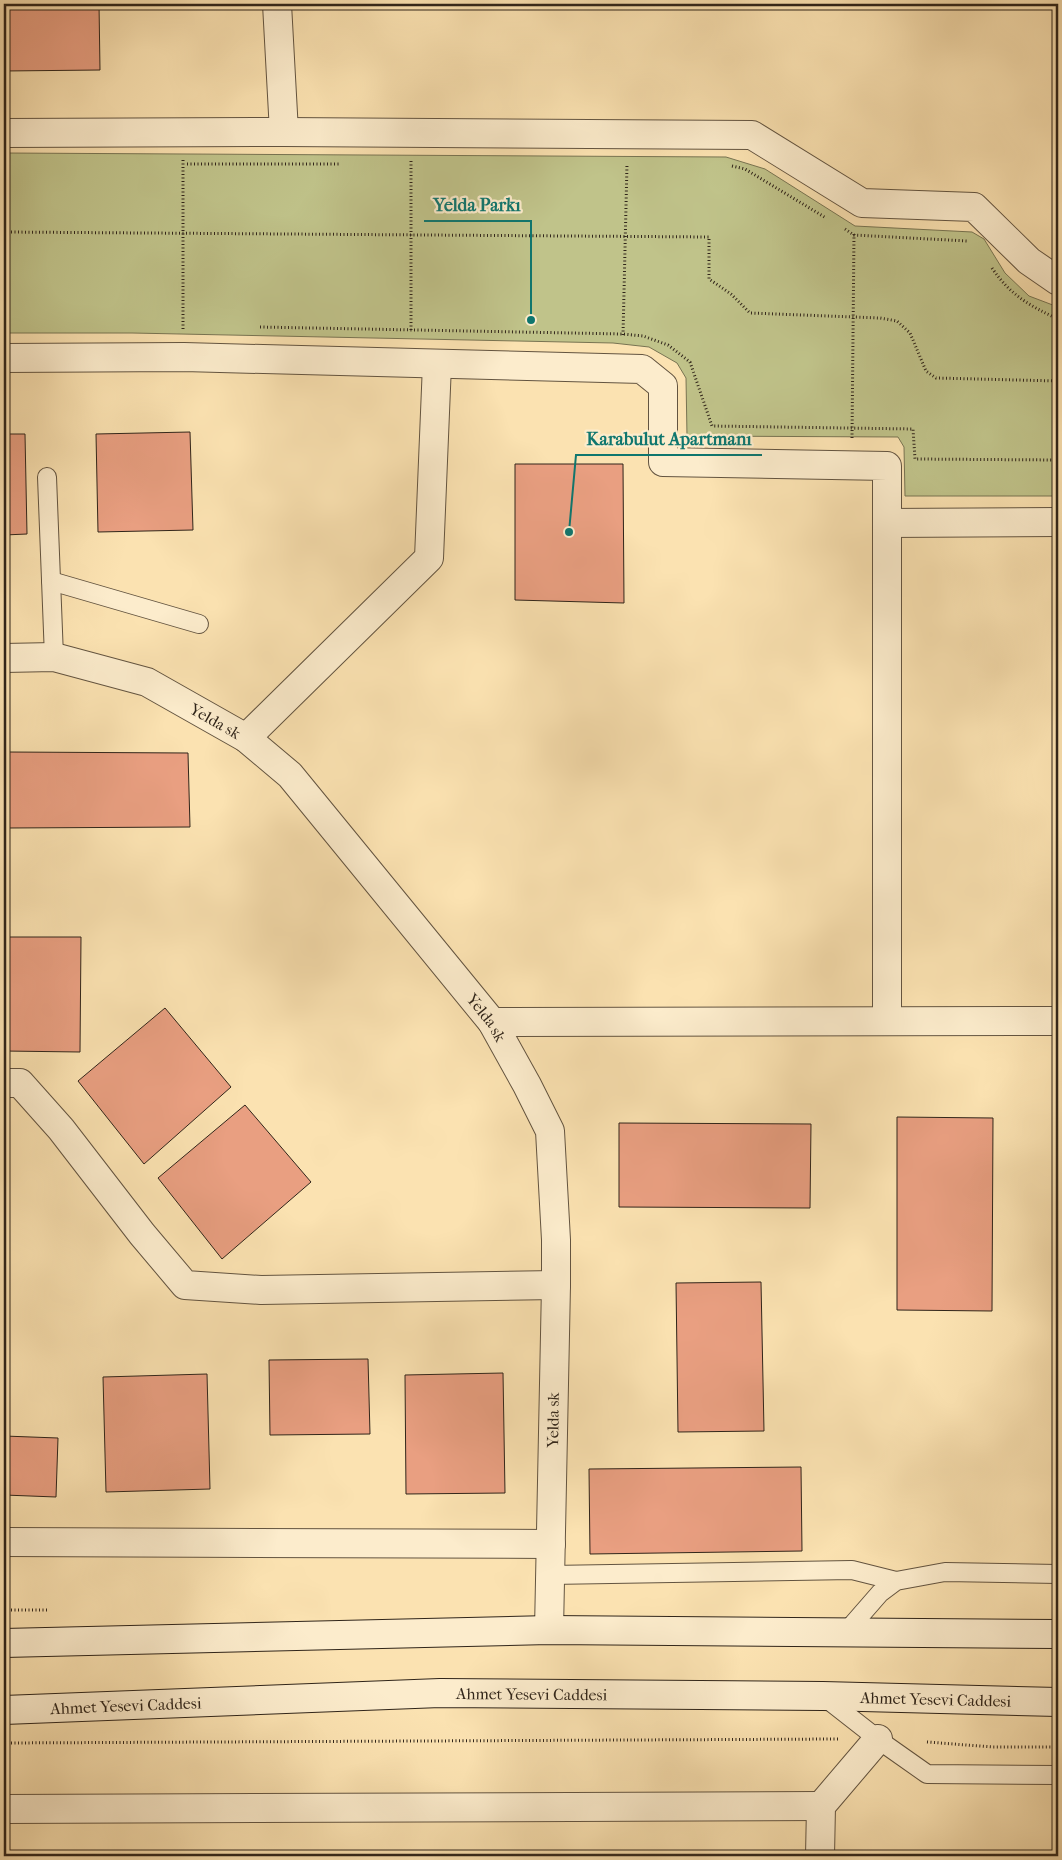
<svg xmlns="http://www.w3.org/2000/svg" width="1062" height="1860" font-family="'IM FELL French Canon',serif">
	<rect width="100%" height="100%" fill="#fbe2b1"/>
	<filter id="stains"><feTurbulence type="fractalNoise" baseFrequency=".004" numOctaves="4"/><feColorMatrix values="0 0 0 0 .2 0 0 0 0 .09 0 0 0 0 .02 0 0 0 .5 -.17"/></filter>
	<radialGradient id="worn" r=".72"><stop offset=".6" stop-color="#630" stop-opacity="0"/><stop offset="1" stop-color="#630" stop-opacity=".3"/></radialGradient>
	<path fill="#c0c38a" stroke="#787452" d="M4 153 726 157 765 169 855 226 972 232 984 239 1005 273 1029 296 1058 307V496H905L904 447 898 437 687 436 686 378 677 363 649 347 613 343 132 333H4Z"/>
	<g fill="#e99f81" stroke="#30251a">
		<path d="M4 4H99L100 70 4 71Z"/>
		<path d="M190 432 193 530 98 532 96 434Z"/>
		<path d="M4 434H25L27 534 4 535Z"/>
		<path d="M515 464H623L624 603 515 600Z"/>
		<path d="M8 752 188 753 190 827 8 828Z"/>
		<path d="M4 937H81L80 1052 4 1051Z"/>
		<path d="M165 1008 231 1087 144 1164 78 1081Z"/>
		<path d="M245 1105 311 1182 222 1259 158 1178Z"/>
		<path d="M897 1117 993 1118 992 1311 897 1310Z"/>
		<path d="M619 1123 811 1124 810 1208 619 1207Z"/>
		<path d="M761 1282 764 1431 678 1432 676 1283Z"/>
		<path d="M368 1359 370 1434 270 1435 269 1360Z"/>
		<path d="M503 1373 505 1493 406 1494 405 1375Z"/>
		<path d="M207 1374 210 1489 106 1492 103 1377Z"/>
		<path d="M4 1436 58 1438 56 1497 4 1495Z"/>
		<path d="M801 1467 802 1551 590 1554 589 1469Z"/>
	</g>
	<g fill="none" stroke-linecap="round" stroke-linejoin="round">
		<defs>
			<g id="service">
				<path d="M47 477 54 657"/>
				<path d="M51 581 199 624"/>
				<path d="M550 1575 852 1570 896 1581"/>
				<path d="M846 1632 880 1593 896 1581 945 1572 1058 1574"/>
				<path d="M823 1696 883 1743 927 1774 1058 1775"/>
			</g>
			<g id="minor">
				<path d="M277 4 284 132"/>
				<path d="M4 133 284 132 752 135 862 203 974 207 1029 261 1058 281"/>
				<path d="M4 358 184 357 642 369 663 386V462L887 466V1021"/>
				<path d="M887 523 1058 522"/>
				<path id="s1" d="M4 658 54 657 147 682 246 738 290 775 492 1022 527 1085 550 1131 556 1240V1285L549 1630"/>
				<path d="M246 738 429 558 437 364"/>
				<path d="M492 1022 1058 1021"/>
				<path d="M4 1083H20L61 1129 142 1234 185 1285 261 1290 556 1285"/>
				<path d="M4 1542 551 1544"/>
				<path d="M4 1809 821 1806"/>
				<path d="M820 1856 821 1806 878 1739"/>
			</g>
			<g id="secondary">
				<path d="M4 1643 549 1630 1058 1634"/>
				<path id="s2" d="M4 1710 440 1693 823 1696 1058 1702"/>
			</g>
		</defs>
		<use href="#service" stroke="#635440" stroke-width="20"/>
		<use href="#minor" stroke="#635440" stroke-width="30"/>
		<use href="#secondary" stroke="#30251a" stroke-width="30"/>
		<g stroke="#30251a" stroke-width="3" stroke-dasharray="1 2.5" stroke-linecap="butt">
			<path d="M183 160V329"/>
			<path d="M411 161V332"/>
			<path d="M187 164H341"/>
			<path d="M732 166 745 169 826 218"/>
			<path d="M845 229 854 235 967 241"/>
			<path d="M4 232 709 237V279L731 294 750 313 880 318 897 321 910 333 926 371 936 378 1058 381"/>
			<path d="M992 268C1010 295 1030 306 1058 319"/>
			<path d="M260 327 623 334 643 336 668 345 690 362 712 426 913 429 915 459 1058 460"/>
			<path d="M623 335 627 164"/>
			<path d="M852 438 854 234"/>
			<path d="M4 1610H48"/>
			<path d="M927 1742 993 1747H1058"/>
			<path d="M4 1743 838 1739"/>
		</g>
		<use href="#service" stroke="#fceccc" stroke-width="18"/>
		<use href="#minor" stroke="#fceccc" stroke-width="28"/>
		<use href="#secondary" stroke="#fceccc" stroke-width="28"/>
	</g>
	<g text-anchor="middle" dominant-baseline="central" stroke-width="4.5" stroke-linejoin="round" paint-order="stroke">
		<g font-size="16" fill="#30251a" stroke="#fceccc">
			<text stroke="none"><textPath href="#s1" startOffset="225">Yelda sk</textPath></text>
			<text stroke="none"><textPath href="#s1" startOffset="630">Yelda sk</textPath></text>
			<text transform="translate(553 1420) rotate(-89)">Yelda sk</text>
			<text stroke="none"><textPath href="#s2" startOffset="528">Ahmet Yesevi Caddesi</textPath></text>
			<text stroke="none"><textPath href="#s2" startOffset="932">Ahmet Yesevi Caddesi</textPath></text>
			<text stroke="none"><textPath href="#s2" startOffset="122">Ahmet Yesevi Caddesi</textPath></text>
		</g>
	</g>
	<path fill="none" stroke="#0f766e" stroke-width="2" d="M531 320L531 221H424M569 532L576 455H762"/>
	<g fill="#0f766e" stroke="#fceccc" stroke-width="2">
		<circle cx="531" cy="320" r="5"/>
		<circle cx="569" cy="532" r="5"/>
	</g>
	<g font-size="18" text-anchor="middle" font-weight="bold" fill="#0f766e" stroke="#fceccc" stroke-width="4.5" stroke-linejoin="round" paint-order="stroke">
		<text x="477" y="211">Yelda Parkı</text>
		<text x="669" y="445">Karabulut Apartmanı</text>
	</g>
	<rect width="1062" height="1860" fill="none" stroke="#fbe2b1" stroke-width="20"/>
	<rect x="5" y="5" width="1052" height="1850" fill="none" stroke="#30251a" stroke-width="2.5"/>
	<rect x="10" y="10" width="1042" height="1840" fill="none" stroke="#30251a"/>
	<rect width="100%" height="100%" filter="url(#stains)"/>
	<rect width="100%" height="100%" fill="url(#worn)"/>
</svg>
